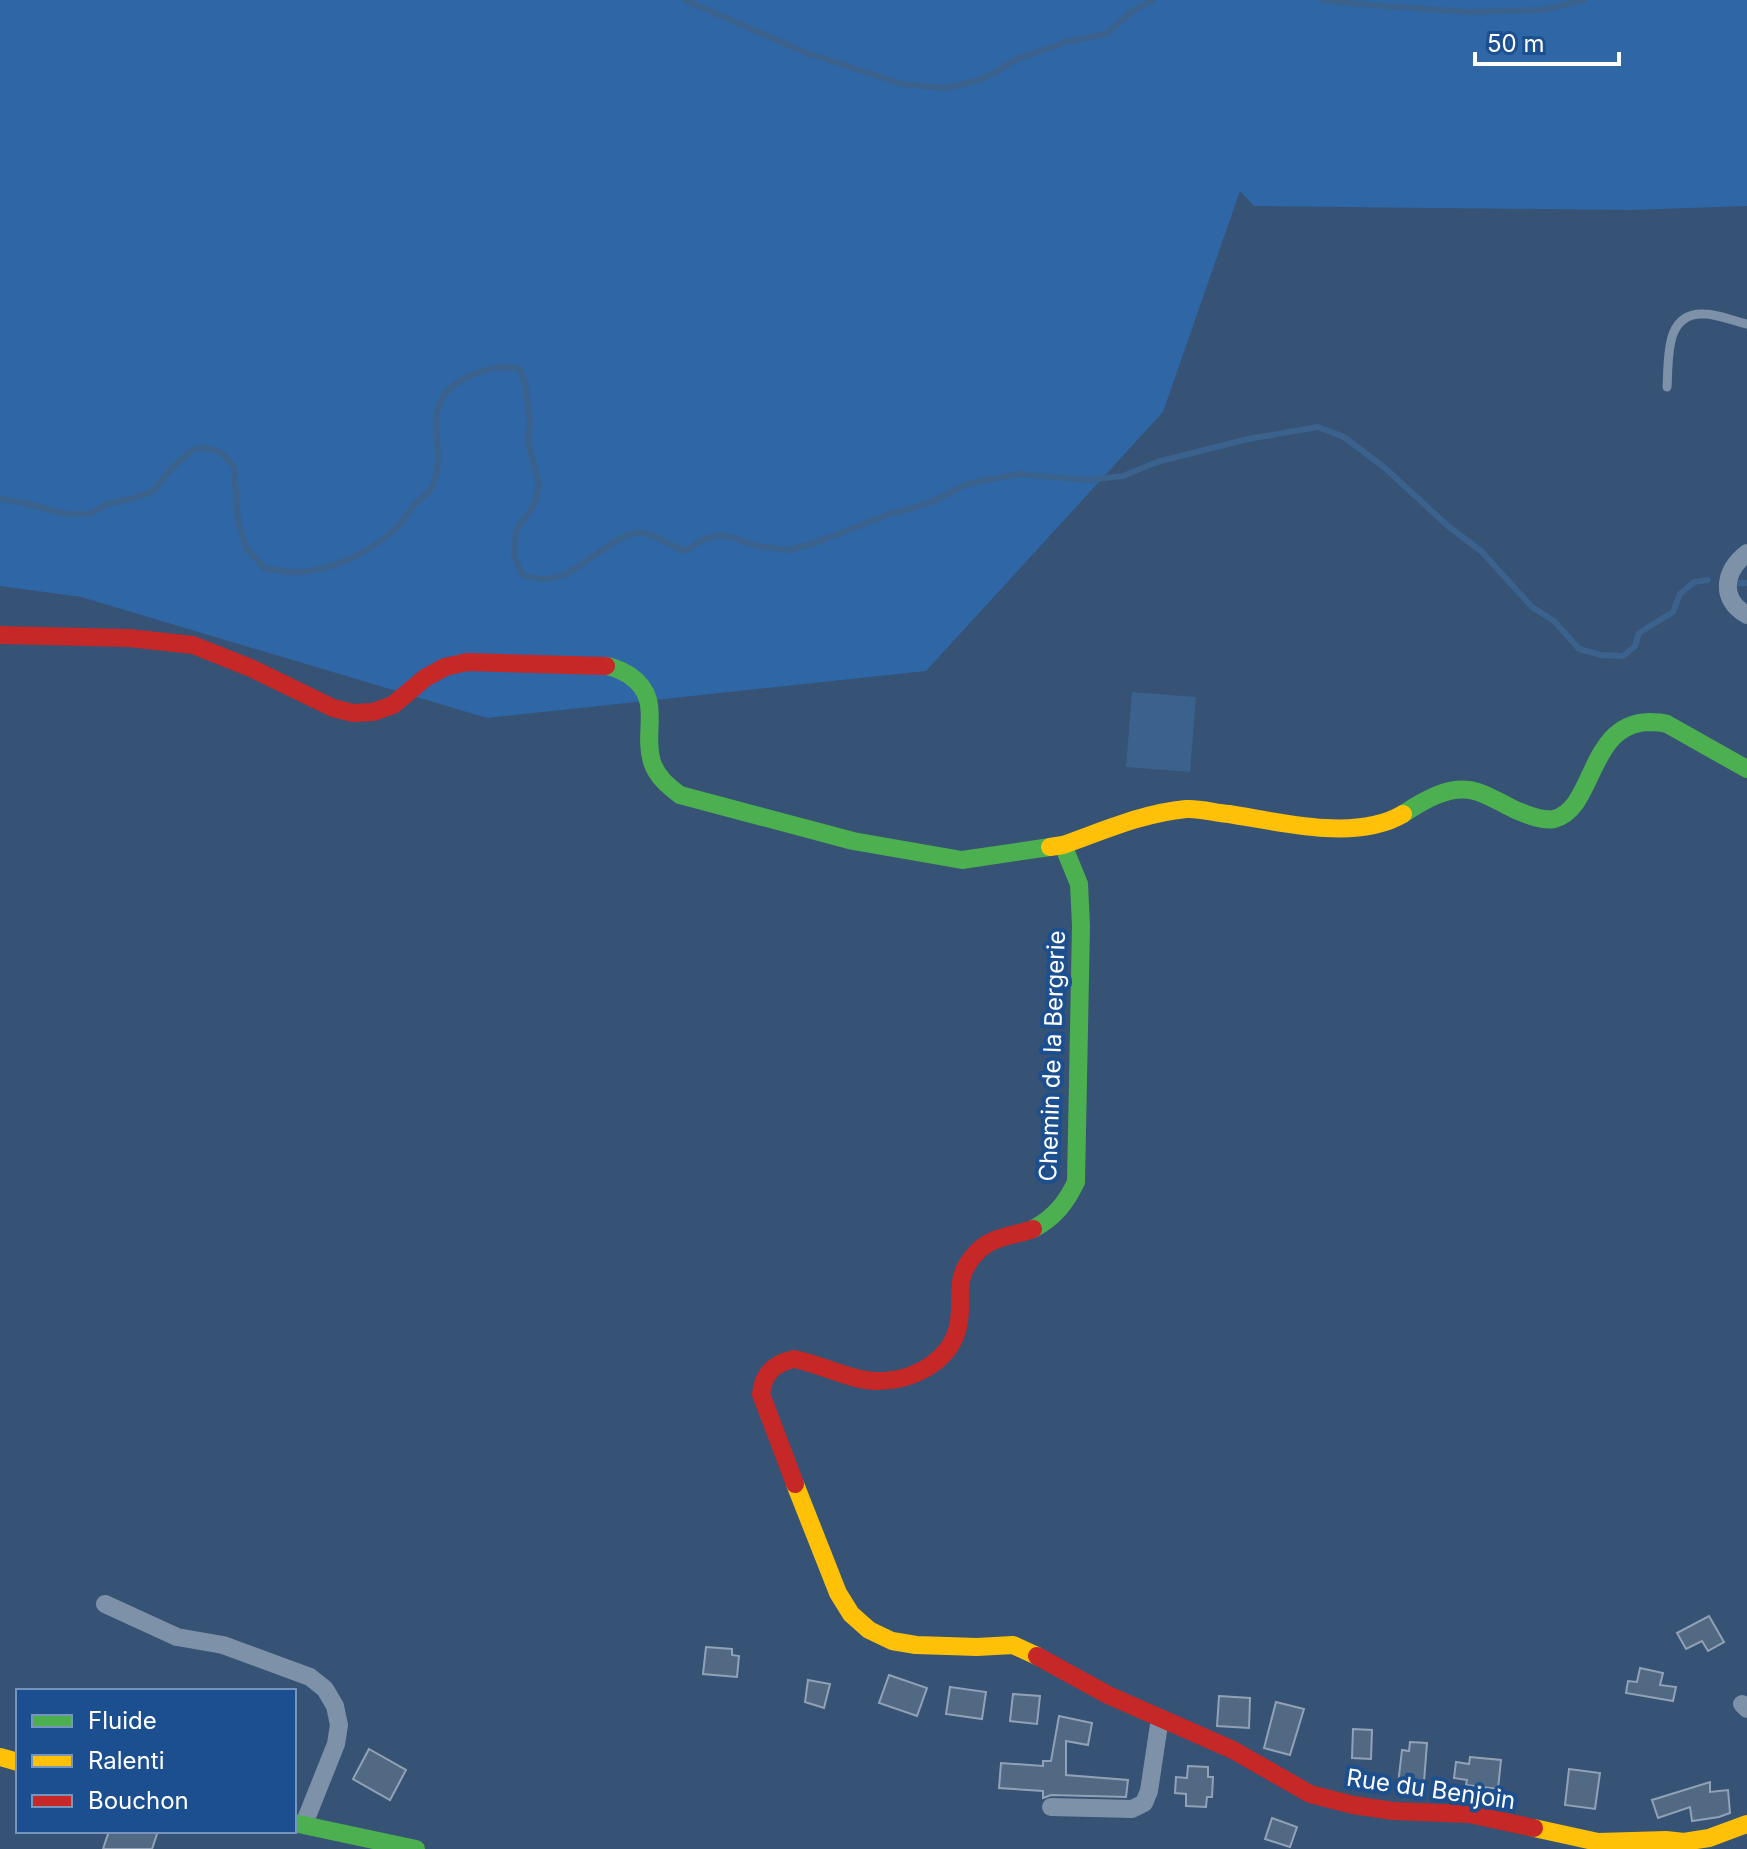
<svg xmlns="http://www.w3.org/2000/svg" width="1747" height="1849" font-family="Inter,sans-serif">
	<rect width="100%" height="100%" fill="#365274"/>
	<path fill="#2f66a5" d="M0 0H1747V206L1630 210 1254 206 1240 191 1163 412 926 671 487 718 81 597 0 586Z"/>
	<path fill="#3b618d" d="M1132 692 1196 697 1190 772 1126 767Z"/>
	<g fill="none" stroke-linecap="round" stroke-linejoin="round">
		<g stroke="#3b618d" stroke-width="6">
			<path d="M685 0 804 52 902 84 946 88 976 81 996 72 1015 60 1069 41 1106 34 1134 10 1153 0"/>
			<path d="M1323 0 1333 2 1465 12 1543 10 1584 0"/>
			<path d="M0 499 20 502 67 514H90L107 504 135 498 153 491 169 471 191 451 203 447 222 453 234 467 238 521 246 548 265 569C277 570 290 573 302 572 339 568 374 550 400 524 405 518 409 510 415 504 420 498 429 494 432 487 452 445 410 401 472 375 488 368 503 365 520 369L525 383 530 422 528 441 539 484 535 503 516 531 514 556 523 575C567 591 587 554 622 538 626 536 630 534 634 533 652 530 669 547 686 551L702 540 719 535 734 538 756 546 788 550 812 544 890 514 916 507 936 500 965 485 984 480 1020 474 1088 480 1123 476 1157 462 1248 439 1318 427 1344 437 1385 468 1448 526 1481 551 1532 607 1554 621 1579 649 1601 655 1623 656 1635 646 1639 633 1673 612 1680 594 1694 582 1708 580"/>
			<path d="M1733 583H1747"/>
		</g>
	</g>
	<g fill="#526984" stroke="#92a2b6" stroke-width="2">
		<path d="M1709 1616 1724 1642 1708 1651 1702 1641 1686 1649 1677 1633Z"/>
		<path d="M706 1647 732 1649V1655L739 1656 737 1677 703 1674Z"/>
		<path d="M1640 1668 1663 1673 1660 1685 1676 1687 1673 1701 1626 1693 1628 1681 1637 1682Z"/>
		<path d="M889 1675 927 1688 917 1716 879 1703Z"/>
		<path d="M808 1680 830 1684 824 1708 805 1702Z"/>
		<path d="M950 1687 986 1692 982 1719 946 1714Z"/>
		<path d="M1013 1694 1040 1696 1037 1724 1010 1721Z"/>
		<path d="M1219 1696 1250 1698 1249 1728 1217 1726Z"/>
		<path d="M1276 1702 1304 1709 1290 1755 1264 1748Z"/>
		<path d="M1059 1716 1092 1723 1088 1745 1066 1741V1775L1128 1780 1126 1797 1051 1795 1043 1798V1791L999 1788 1001 1763 1043 1766V1761H1051Z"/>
		<path d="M1353 1729 1372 1730 1371 1759 1352 1758Z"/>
		<path d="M1410 1742 1427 1743 1423 1795 1397 1793 1402 1750 1409 1751Z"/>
		<path d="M369 1749 406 1770 390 1800 353 1779Z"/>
		<path d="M1470 1757 1501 1760 1498 1789 1466 1785 1467 1780 1454 1778 1456 1762 1469 1764Z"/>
		<path d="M1188 1766 1208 1767V1777H1213L1212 1797H1207L1206 1807 1186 1806V1794L1175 1793 1176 1777 1187 1778Z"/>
		<path d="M1569 1769 1600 1773 1595 1809 1565 1805Z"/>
		<path d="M1710 1782V1792L1728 1790 1730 1813 1719 1817 1692 1821 1690 1807 1658 1818 1652 1800Z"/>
		<path d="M1272 1818 1297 1827 1290 1847 1265 1839Z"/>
		<path d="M109 1831H158L152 1849H103Z"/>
	</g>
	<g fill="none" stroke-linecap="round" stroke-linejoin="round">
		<path stroke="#7d92a8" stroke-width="9" d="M1667 387C1669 360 1664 312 1704 314 1718 314 1733 321 1747 324"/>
		<g stroke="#7d92a8" stroke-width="18">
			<path d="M1747 553C1724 571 1719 599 1747 615"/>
			<path d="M105 1604 177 1637 223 1645 310 1677 325 1689 335 1706 339 1725 336 1744 304 1824"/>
			<path d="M1742 1704 1747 1709"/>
			<path d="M1051 1807 1132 1809 1144 1803 1149 1791 1160 1718"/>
		</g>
		<g stroke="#4caf50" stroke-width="18">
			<path d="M606 666C615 667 622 671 629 675 664 699 642 729 652 762 657 777 668 786 680 795L853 841 962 860 1050 847"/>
			<path d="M1403 814C1424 800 1452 783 1478 792 1492 797 1505 805 1518 811 1528 815 1542 821 1554 819 1596 808 1587 724 1649 722 1656 722 1660 722 1667 724L1747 769"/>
			<path d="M1033 1229C1054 1218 1066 1203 1076 1182L1081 926 1079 884 1063 845"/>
			<path d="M294 1823 416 1849"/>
		</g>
		<g stroke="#ffc107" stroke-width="18">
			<path d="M1050 847 1063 845C1103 831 1143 813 1186 809 1200 808 1215 813 1229 814 1280 822 1356 842 1403 814"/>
			<path d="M795 1484 838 1593 851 1614 869 1630 892 1641 916 1645 977 1647 1013 1645 1037 1656"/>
			<path d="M0 1757 18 1762"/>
			<path d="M1534 1828 1598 1842 1666 1840 1684 1842 1709 1838 1747 1824"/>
		</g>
		<g stroke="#c62828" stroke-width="18">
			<path d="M0 635 129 638 193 645 253 669 333 708 353 713 373 712 393 705 425 678 445 667 467 662 606 666"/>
			<path d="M795 1484 761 1394C763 1374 774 1363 794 1359 820 1364 852 1381 877 1381 914 1381 954 1360 959 1321 963 1293 953 1277 977 1252 992 1236 1014 1236 1033 1229"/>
			<path d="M1037 1656 1108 1695 1233 1750 1310 1794 1353 1805 1393 1811 1469 1814 1534 1828"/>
		</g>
	</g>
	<g text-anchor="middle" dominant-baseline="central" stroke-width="8" stroke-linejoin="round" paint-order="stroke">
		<g font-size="24" fill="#fff" stroke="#1b4f8f">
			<text transform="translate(1052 1056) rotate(-88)">Chemin de la Bergerie</text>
			<text transform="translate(1431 1789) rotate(8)">Rue du Benjoin</text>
		</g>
	</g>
	<rect x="16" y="1689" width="280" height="144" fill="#1b4f8f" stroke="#7695bc" stroke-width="2"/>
	<rect x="32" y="1715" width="40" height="12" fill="#4caf50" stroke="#7695bc" stroke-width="2"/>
	<text x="88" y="1729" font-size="24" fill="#ffffff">Fluide</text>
	<rect x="32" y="1755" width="40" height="12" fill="#ffc107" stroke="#7695bc" stroke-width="2"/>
	<text x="88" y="1769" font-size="24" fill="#ffffff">Ralenti</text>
	<rect x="32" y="1795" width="40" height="12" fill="#c62828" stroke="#7695bc" stroke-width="2"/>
	<text x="88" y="1809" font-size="24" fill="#ffffff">Bouchon</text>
	<path d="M1475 52v12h144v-12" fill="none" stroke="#ffffff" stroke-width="4"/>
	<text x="1487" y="52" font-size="24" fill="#ffffff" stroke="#1b4f8f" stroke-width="6" paint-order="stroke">50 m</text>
</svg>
